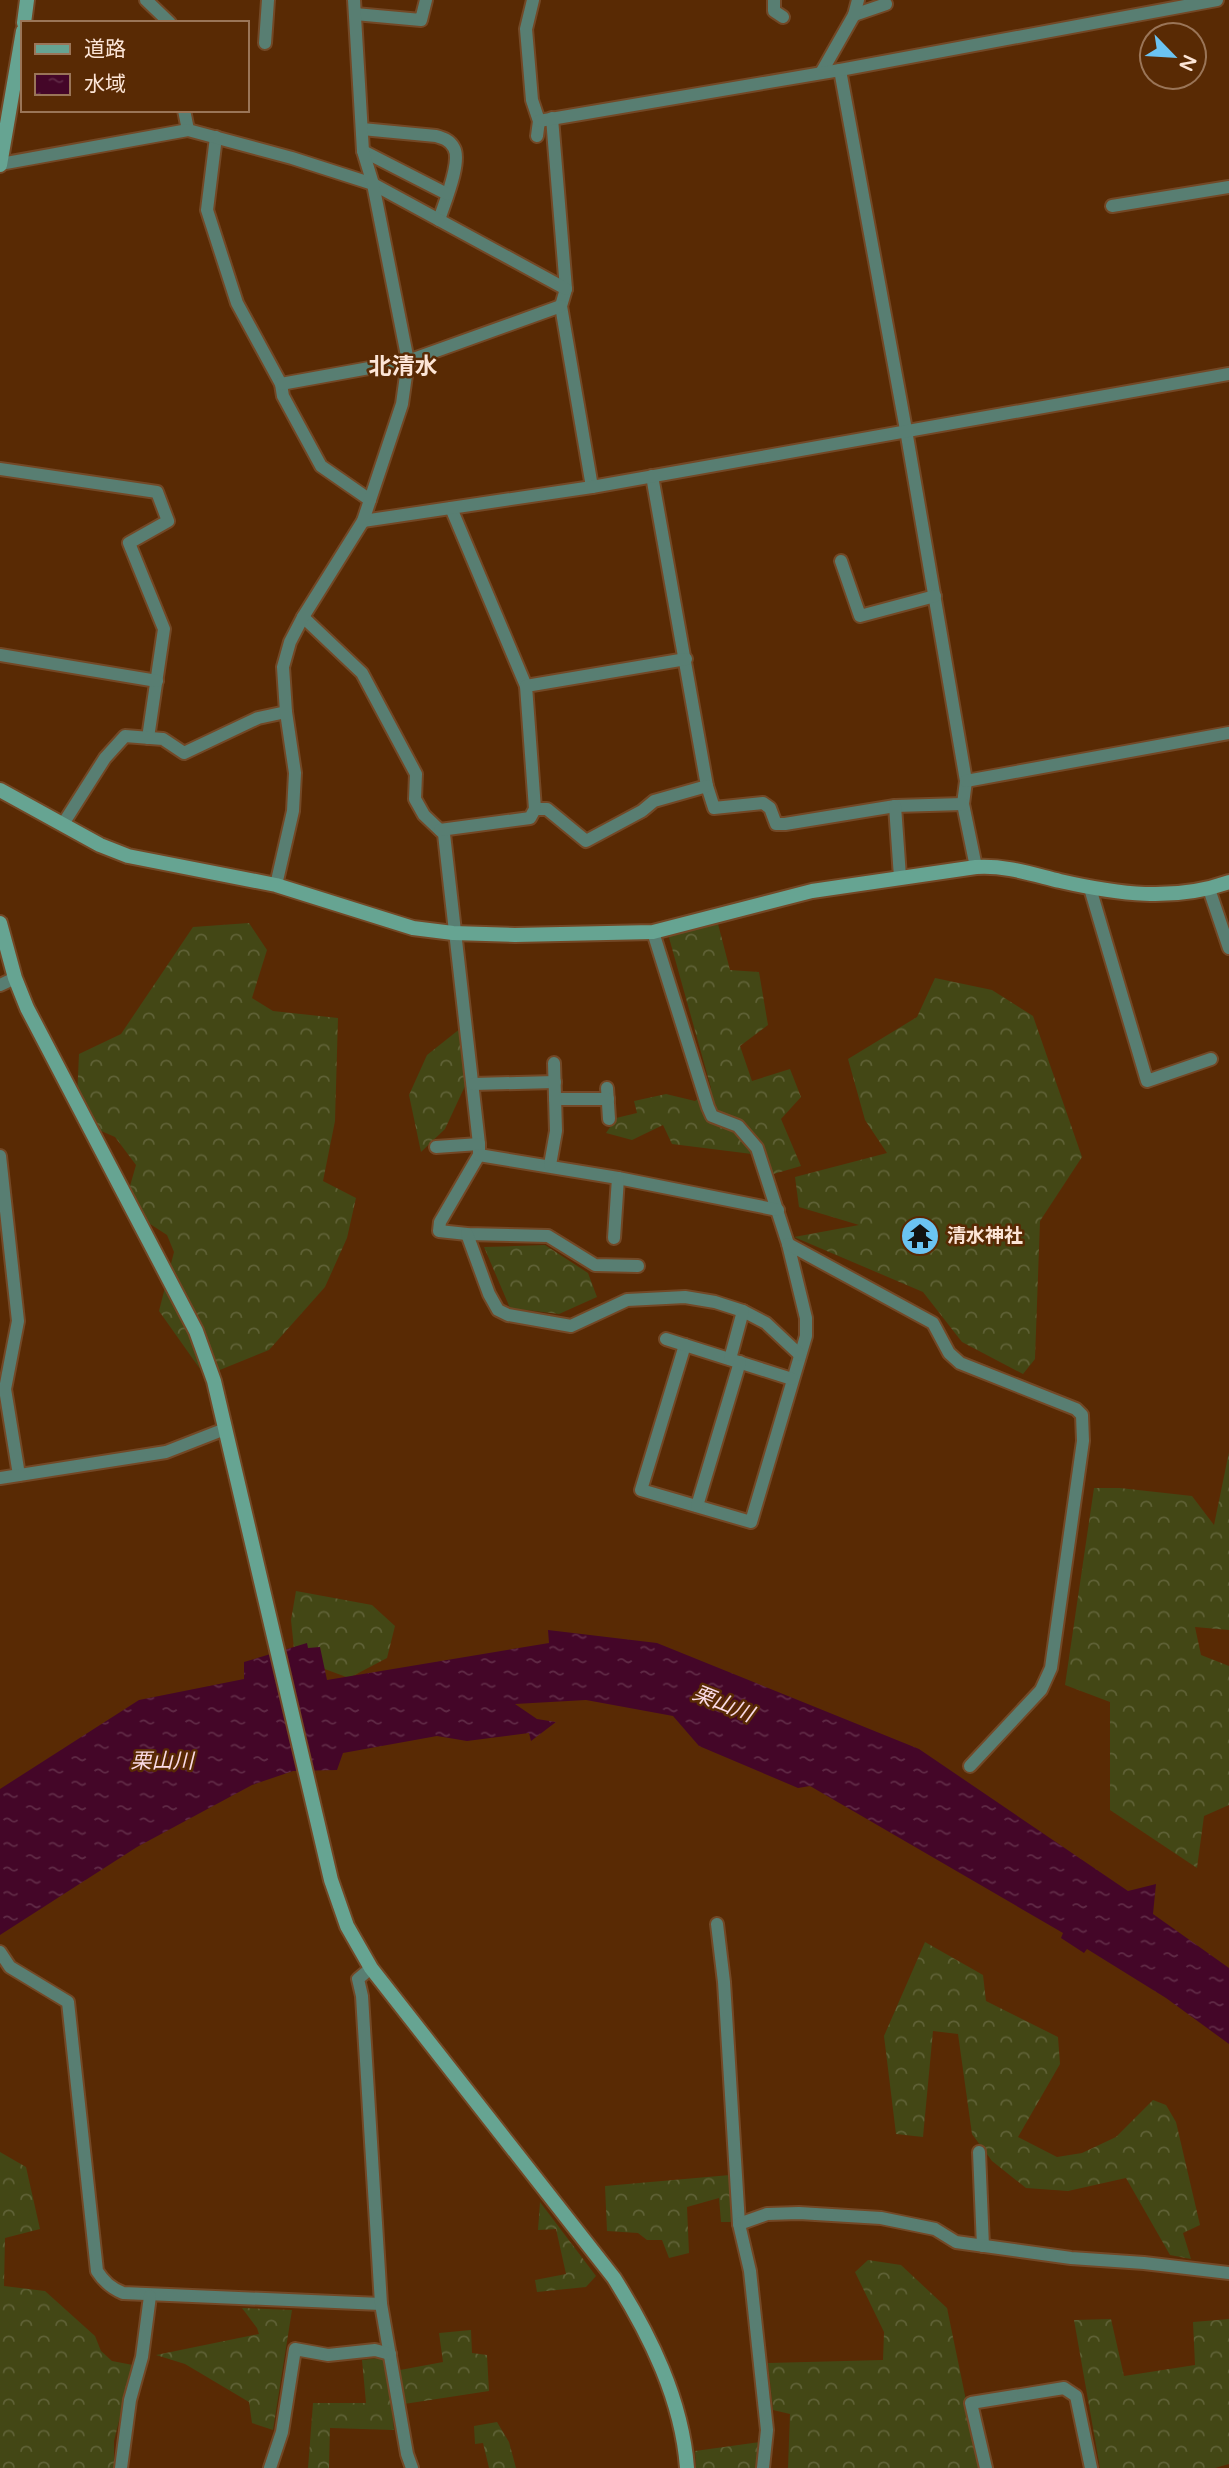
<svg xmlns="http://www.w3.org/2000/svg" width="1229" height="2468" font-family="'Varela Round','Noto Sans JP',sans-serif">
	<defs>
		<pattern id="forest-crowns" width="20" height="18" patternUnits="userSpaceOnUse" patternTransform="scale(1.75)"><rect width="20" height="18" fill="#434715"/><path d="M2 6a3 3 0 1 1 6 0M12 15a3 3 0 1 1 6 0" fill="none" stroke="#5f6136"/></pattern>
		<pattern id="water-ripples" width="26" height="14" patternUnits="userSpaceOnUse" patternTransform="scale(1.75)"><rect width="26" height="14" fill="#440628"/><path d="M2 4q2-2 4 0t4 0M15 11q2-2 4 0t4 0" fill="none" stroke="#602a46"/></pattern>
	</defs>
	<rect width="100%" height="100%" fill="#592a04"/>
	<g fill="url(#forest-crowns)">
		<path d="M249 923 267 950 252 998 273 1011 338 1018 335 1121 323 1181 356 1198 347 1238 325 1287 269 1350 205 1376 159 1311 174 1252 167 1235 124 1207 136 1165 115 1137 76 1120 79 1054 121 1034 193 927Z"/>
		<path d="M718 924 730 970 759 972 768 1025 740 1046 752 1081 790 1069 801 1097 781 1119 801 1166 770 1175 752 1154 672 1144 663 1125 632 1140 606 1133 616 1118 637 1113 634 1101 666 1094 695 1101 711 1088 668 934Z"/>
		<path d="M935 978 992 990 1033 1016 1082 1157 1040 1221 1035 1359 1023 1374 962 1342 923 1292 794 1237 859 1225 799 1207 795 1177 887 1153 865 1120 848 1059 917 1017Z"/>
		<path d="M461 1028 465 1086 445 1129 421 1152 409 1095 427 1055Z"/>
		<path d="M545 1245 588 1273 597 1297 559 1314 510 1308 484 1247Z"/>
		<path d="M1229 1452V1630L1195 1627 1201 1655 1229 1666V1805L1204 1816 1197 1868 1110 1810V1702L1065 1685 1094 1488H1120L1192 1496 1214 1525Z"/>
		<path d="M296 1591 372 1605 395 1626 387 1658 349 1678 295 1658 291 1620Z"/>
		<path d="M925 1942 983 1975 986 2001 1058 2037 1060 2064 1018 2137 1057 2157 1082 2153 1116 2137 1153 2100 1166 2105 1176 2122 1200 2225 1183 2233 1191 2259 1170 2255 1126 2178 1068 2191 1026 2188 992 2161 972 2134 958 2034 933 2031 923 2137 896 2134 884 2036Z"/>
		<path d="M0 2152 26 2167 40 2229 5 2238 4 2286 45 2291 95 2336 101 2351 112 2361 133 2365 114 2441V2468H0Z"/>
		<path d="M730 2175 733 2222H721L719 2198 687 2207 689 2253 669 2258 662 2240H647L638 2233 607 2231 605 2186Z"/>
		<path d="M540 2202 596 2276 586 2287 537 2292 535 2280 566 2274 556 2229 538 2230Z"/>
		<path d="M868 2260 901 2265 947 2308 980 2468H788L790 2414 773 2410 768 2363 883 2360 884 2332 855 2272Z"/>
		<path d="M242 2308 292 2310 273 2430 252 2423 249 2402 185 2364 156 2355 259 2334 257 2328Z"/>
		<path d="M1111 2319 1124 2376 1195 2365 1193 2322 1229 2319V2464L1215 2468H1100L1074 2320Z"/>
		<path d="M471 2330 472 2353 487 2355 489 2391 404 2404 400 2370 443 2362 439 2333Z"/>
		<path d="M386 2357 394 2430 330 2428 329 2468H308L313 2403H366L362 2360Z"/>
		<path d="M497 2422 509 2442 516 2468H489L483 2443 475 2444 474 2426Z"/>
		<path d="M760 2442 757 2468H696L695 2451Z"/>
	</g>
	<path fill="url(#water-ripples)" d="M548 1630 657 1643 919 1749 1128 1891 1156 1884 1153 1914 1229 1968V2044L1166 1998 1087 1949 1084 1953 1061 1938 1063 1933 810 1786 798 1788 699 1746 673 1716 586 1700 515 1704 537 1719 556 1722 531 1741 529 1733 467 1741 437 1736 343 1753 337 1770 293 1771 252 1785 137 1847 0 1935V1789L139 1700 244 1679V1662L307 1643 308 1648 320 1647 327 1680 549 1643Z"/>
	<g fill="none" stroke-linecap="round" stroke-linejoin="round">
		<defs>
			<g id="street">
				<path d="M146 0 170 23"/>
				<path d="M533 0 526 29 532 100 539 121 537 136"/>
				<path d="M774 0V11L783 17"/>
				<path d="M355 14 421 20 426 0"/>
				<path d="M854 15 886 4"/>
				<path d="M265 43 268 0"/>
				<path d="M840 70 906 430 966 781 963 804 976 867"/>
				<path d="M821 73 854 15 858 0"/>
				<path d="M184 110 188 130"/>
				<path d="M552 118 566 289 561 306 592 487"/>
				<path d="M539 121 840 70 1217 0"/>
				<path d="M362 129 436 136C443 138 450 140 454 148 462 162 444 204 439 220"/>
				<path d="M216 137 207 210 237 303 281 384 283 396 321 466 370 500"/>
				<path d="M363 151 447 194"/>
				<path d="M0 164 188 130 292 158 373 184 566 289"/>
				<path d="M1112 206 1229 187"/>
				<path d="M281 384 408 361 561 306"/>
				<path d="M0 469 157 492 168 521 129 543 164 629 148 738"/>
				<path d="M652 476 707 786 714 808 763 803 770 808 776 824H785L895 806 963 804"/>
				<path d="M451 508 526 686"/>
				<path d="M363 521 592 487 1229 374"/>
				<path d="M841 561 860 616 935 596"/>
				<path d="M303 617 362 673 416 774 415 799 424 815 444 834 479 1144V1155L440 1222 439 1231 467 1234 548 1236 595 1265 638 1266"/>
				<path d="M0 655 157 681"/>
				<path d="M966 781 1229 733"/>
				<path d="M895 806 900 877"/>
				<path d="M535 809H547L586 841 642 811 654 801 707 786"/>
				<path d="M63 824 105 758 125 736 163 739 184 753 258 718 286 712"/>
				<path d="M440 830 530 818 535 809 526 686 686 659"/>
				<path d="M276 885 293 811 295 773 286 712 283 667 290 642 303 617 363 521 402 404 408 361 373 184 363 151 354 0"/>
				<path d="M1090 888 1147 1081 1211 1059"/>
				<path d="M1209 889 1229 948"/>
				<path d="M653 932 708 1107 712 1116 738 1126 757 1148 788 1244 806 1318V1336L751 1522 641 1490 685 1345"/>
				<path d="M0 985 15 978"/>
				<path d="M473 1084 555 1082"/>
				<path d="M607 1088 609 1119"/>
				<path d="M555 1099H608"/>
				<path d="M436 1147 479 1144"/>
				<path d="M479 1155 618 1178 778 1210"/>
				<path d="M0 1156 18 1321 5 1389 19 1475"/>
				<path d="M550 1165 556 1131 554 1063"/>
				<path d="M467 1234 489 1294 498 1310 508 1315 571 1326 627 1300 685 1297 715 1302 743 1311 766 1323 800 1355"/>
				<path d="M614 1238 618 1178"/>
				<path d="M788 1244 933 1323 949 1353 960 1363 1076 1409 1082 1415 1083 1441 1051 1668 1041 1690 970 1766"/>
				<path d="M666 1339 792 1379"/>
				<path d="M730 1359 743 1311"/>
				<path d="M0 1478 166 1452 225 1429"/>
				<path d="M697 1506 740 1362"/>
				<path d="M717 1924 724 1982 739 2224 750 2271 767 2430 763 2468"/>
				<path d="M0 1952 10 1967 68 2002 97 2271C104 2282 111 2288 123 2293L381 2304"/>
				<path d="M371 1968 358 1979 362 1996 381 2304 407 2454 412 2468"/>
				<path d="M979 2152 983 2246"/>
				<path d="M739 2224 767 2214 799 2213 881 2218 935 2229 956 2242 1071 2258 1144 2263 1229 2273"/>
				<path d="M121 2468 130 2400 142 2357 150 2296"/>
				<path d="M270 2468 282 2432 295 2349 328 2355 375 2350 390 2354"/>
				<path d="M986 2468 971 2403 1064 2388 1076 2396 1091 2468"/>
			</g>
			<g id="secondary">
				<path d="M24 23 27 0"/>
				<path d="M0 165 23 31"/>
				<path d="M0 790 100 845 128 856 276 885 413 928 453 933 515 935 653 932 812 891 976 867C1005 865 1031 874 1060 881 1117 894 1173 902 1229 882"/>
				<path d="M0 923 15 978 27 1008 196 1331 214 1381 331 1880 347 1926 371 1968 614 2278C650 2335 682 2400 687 2468"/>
			</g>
		</defs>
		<use href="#street" stroke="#734826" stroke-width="16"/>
		<use href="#secondary" stroke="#734826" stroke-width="18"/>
		<use href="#street" stroke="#587e72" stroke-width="12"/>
		<use href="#secondary" stroke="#66a492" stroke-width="14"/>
	</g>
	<defs>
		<symbol id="temple-disc" viewBox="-11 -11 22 22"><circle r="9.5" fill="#6bc3f2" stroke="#592a04"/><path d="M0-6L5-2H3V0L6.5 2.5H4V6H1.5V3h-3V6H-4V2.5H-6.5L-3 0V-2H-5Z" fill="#111"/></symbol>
	</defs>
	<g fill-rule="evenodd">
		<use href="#temple-disc" x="898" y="1214" width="44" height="44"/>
	</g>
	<g text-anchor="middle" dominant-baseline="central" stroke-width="5" stroke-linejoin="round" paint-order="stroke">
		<g font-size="19" font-weight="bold" fill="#fce5d7" stroke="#592a04" text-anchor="start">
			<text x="947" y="1236">清水神社</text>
		</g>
		<g font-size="21" font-style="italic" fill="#fadae6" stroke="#592a04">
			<text transform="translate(723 1704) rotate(22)">栗山川</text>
			<text x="162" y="1761">栗山川</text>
		</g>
		<g font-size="23" font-weight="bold" fill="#fce5d7" stroke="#592a04">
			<text x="403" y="367">北清水</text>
		</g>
	</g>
	<rect x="21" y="21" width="228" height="91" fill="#592a04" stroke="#9a7558" stroke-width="2"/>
	<rect x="35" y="44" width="35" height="10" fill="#66a492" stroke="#9a7558" stroke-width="2"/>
	<text x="84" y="56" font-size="21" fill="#fce5d7">道路</text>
	<rect x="35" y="74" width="35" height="21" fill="url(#water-ripples)" stroke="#9a7558" stroke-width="2"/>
	<text x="84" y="91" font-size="21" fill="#fce5d7">水域</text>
	<g transform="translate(1173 56) rotate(115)"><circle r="33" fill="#592a04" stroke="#9a7558" stroke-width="2"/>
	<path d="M0-5L12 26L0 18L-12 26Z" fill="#6bc3f2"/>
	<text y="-10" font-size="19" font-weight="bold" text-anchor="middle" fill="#fce5d7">N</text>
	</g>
</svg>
